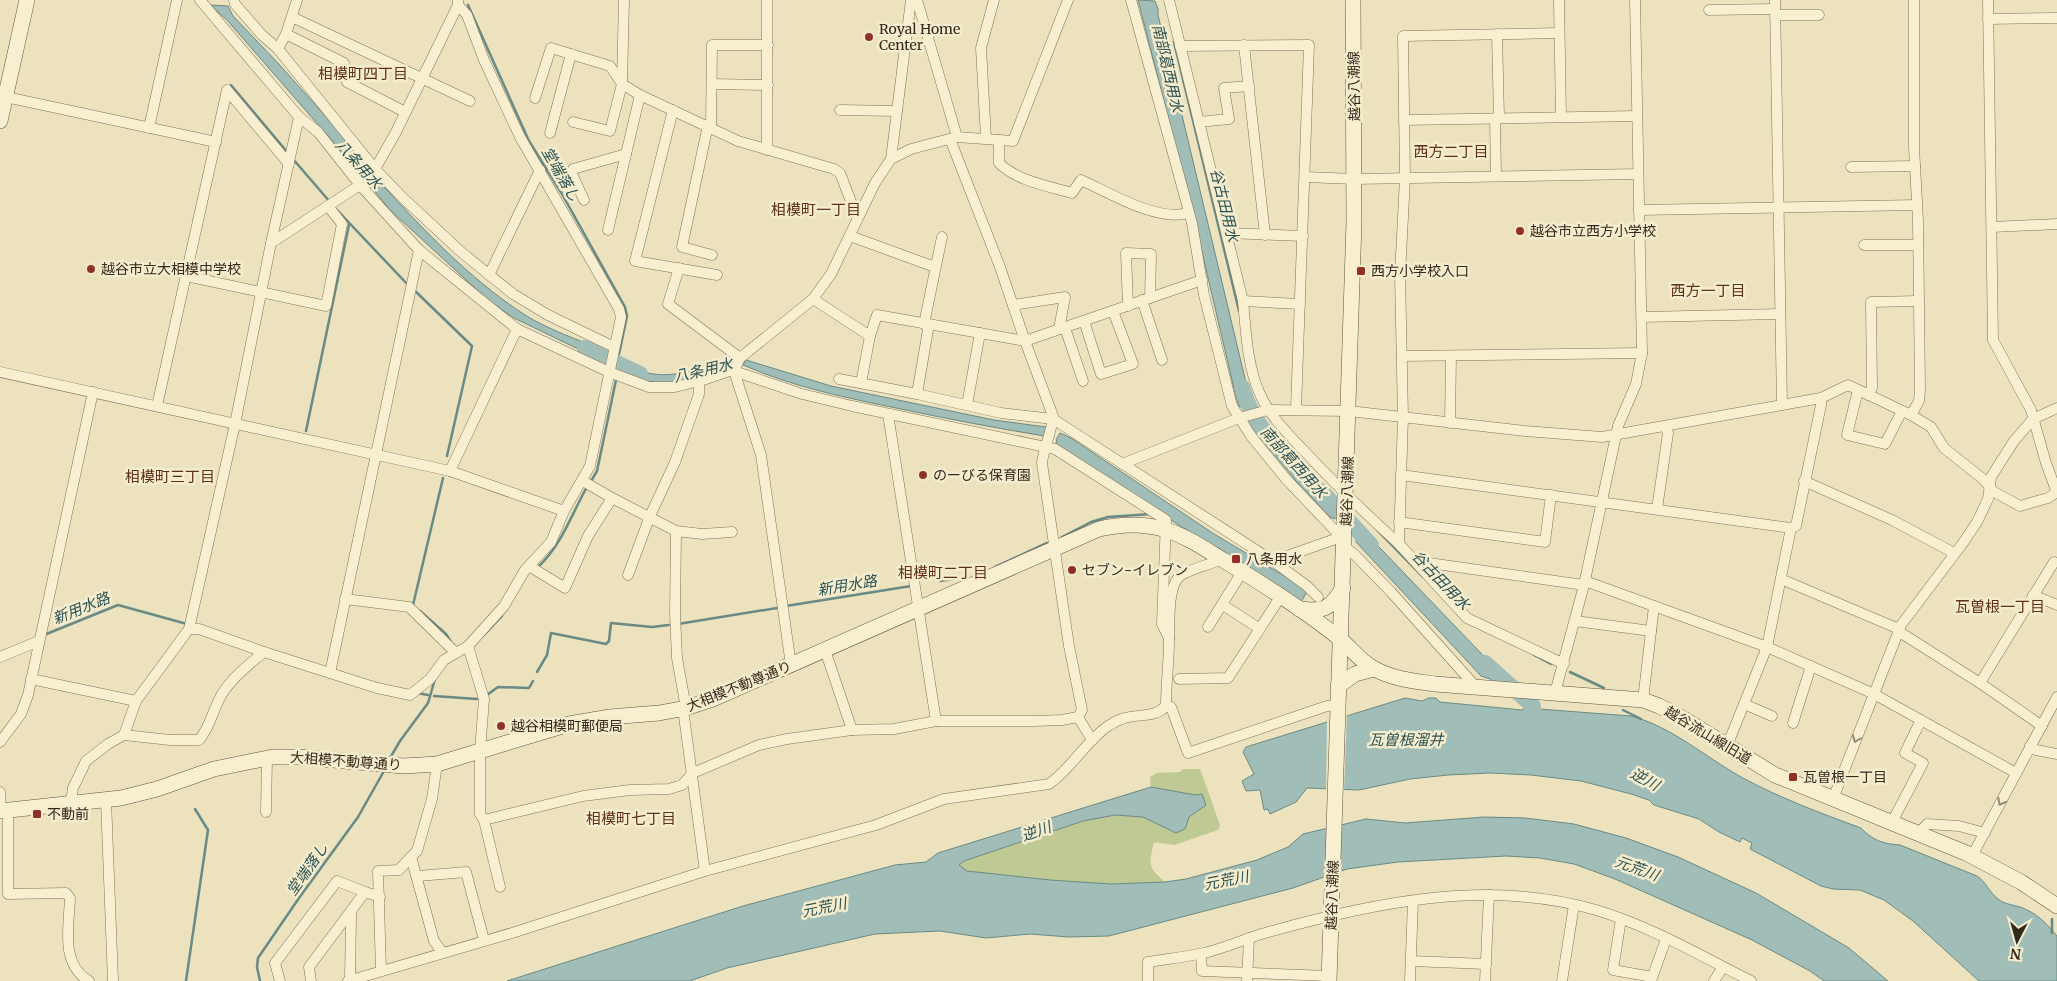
<svg xmlns="http://www.w3.org/2000/svg" width="2057" height="981" font-family="Merriweather,'Noto Sans JP',serif">
	<rect width="100%" height="100%" fill="#ece2be"/>
	<path fill="#bec993" d="M1183 769H1200L1220 825 1218 830 1174 845 1154 842C1149 864 1147 867 1165 882L1111 884 1050 880 967 871 959 865 964 861 1083 821 1115 815 1143 817 1176 833 1189 817 1205 805 1201 794 1195 795 1151 787 1150 777 1157 773 1180 772Z"/>
	<g fill="#a1bdb7" stroke="#698a85">
		<path d="M1138 0 1155 1 1158 9V15L1248 391 1256 405 1242 408 1239 406 1235 393 1195 222Z"/>
		<path d="M210 5 228 6 233 16 277 62 370 166 362 175 226 19Z"/>
		<path d="M376 178C421 227 468 278 525 315 549 330 579 340 605 351L603 361 514 318 489 301 389 209 369 184Z"/>
		<path d="M731 358 729 365 718 367C708 382 664 386 647 381 638 379 629 375 620 371L622 360C632 366 643 373 654 374 679 378 708 365 731 358Z"/>
		<path d="M746 360 831 386 994 420 1046 427 1044 436C996 428 948 419 901 409 847 398 793 387 743 365Z"/>
		<path d="M1263 420 1294 459 1335 500V519L1330 517 1296 481 1250 425Z"/>
		<path d="M1060 433 1071 438 1214 534 1308 590 1301 602 1189 533 1188 530 1183 528 1056 444 1057 438Z"/>
		<path d="M1357 524 1498 671 1500 678 1496 681 1481 676 1356 542Z"/>
		<path d="M1405 698 1422 701 1429 698H1436L1440 702 1522 710 1529 705H1535L1539 709 1631 716C1672 727 1704 756 1741 777 1780 798 1820 813 1861 828 1872 840 1883 844 1900 845L1977 876C1986 882 1989 892 1998 899 2004 904 2013 905 2020 907 2037 913 2046 923 2057 936V981H1979L1913 921 1884 900 1860 890 1833 889 1821 886 1750 849 1752 843 1742 838 1740 842 1719 832 1699 819 1654 805 1649 800 1631 794 1581 781 1531 775 1490 773 1448 775 1410 779 1359 790 1307 788 1296 802 1270 814 1268 809 1264 810 1260 790 1246 791 1242 781 1254 774 1243 752 1246 747Z"/>
		<path d="M1151 787 1195 795 1202 794 1206 805 1189 817 1185 829 1176 833 1143 817 1115 815 1083 821 964 861 959 865 967 871 1050 880 1111 884 1165 882 1186 879 1257 860 1288 847 1303 834 1366 819 1405 823 1484 817 1525 818 1574 824 1626 838 1678 857 1756 893 1849 948 1888 981H1824L1810 971 1752 940 1615 879 1574 864 1540 858 1506 856 1398 862 1347 869 1293 888 1109 936 1069 937 1030 934 986 938 940 931 875 934 727 968 690 981H507L743 906 895 865 926 862 938 853Z"/>
	</g>
	<path fill="#ece2be" d="M1347 713 1344 792 1326 791 1327 719Z"/>
	<g fill="none" stroke-linecap="round" stroke-linejoin="round">
		<g stroke="#698a85" stroke-width="2.5">
			<path d="M468 5 529 141 562 194 625 307 627 316 619 354"/>
			<path d="M1174 42 1239 311"/>
			<path d="M231 85 288 153"/>
			<path d="M293 159 330 202"/>
			<path d="M337 210 409 286"/>
			<path d="M413 289 472 346 447 456"/>
			<path d="M306 431 349 225"/>
			<path d="M590 483 597 471 616 380"/>
			<path d="M1378 531 1423 577"/>
			<path d="M1062 537 1091 522 1108 517 1151 514"/>
			<path d="M540 565C562 544 572 513 587 487"/>
			<path d="M995 567 1047 543"/>
			<path d="M940 581 967 577"/>
			<path d="M413 605 443 478"/>
			<path d="M786 606 911 586"/>
			<path d="M420 611 446 634 451 642"/>
			<path d="M678 624 777 608"/>
			<path d="M44 635 118 605 187 624"/>
			<path d="M482 637 502 616"/>
			<path d="M1534 655 1551 664"/>
			<path d="M537 672 547 655 551 633 606 644 609 641 611 623 652 627 669 625"/>
			<path d="M1570 672 1604 688"/>
			<path d="M417 693 428 695"/>
			<path d="M487 695 498 687 529 688 533 681"/>
			<path d="M434 696 477 699"/>
			<path d="M1623 710 1641 719"/>
			<path d="M390 758 400 741 428 703 435 679"/>
			<path d="M2052 933V919"/>
			<path d="M186 981 208 830 195 809"/>
			<path d="M260 981 257 967 258 958 299 898 358 817 384 771"/>
		</g>
		<g stroke="#a1bdb7" stroke-width="16">
			<path d="M585 348 640 374"/>
			<path d="M1242 387C1247 405 1258 425 1271 439"/>
			<path d="M1321 491 1371 545"/>
			<path d="M1485 663 1533 706 1532 725"/>
		</g>
		<defs>
			<g id="street">
				<path d="M200 0 299 117 318 132 360 185 419 250 517 329 609 372 649 387H675L703 380 729 371H734L802 394 852 406 1055 449 1166 520 1162 624 1169 638"/>
				<path d="M234 0 235 4 262 35 278 49 375 169 403 198 460 251 513 294 548 315 614 347"/>
				<path d="M624 0 622 84 640 95 738 141 834 169 840 173 857 217"/>
				<path d="M767 0V150"/>
				<path d="M917 0 957 137"/>
				<path d="M1131 0 1192 223 1204 295 1232 406 1251 436 1286 479 1344 540"/>
				<path d="M1169 0 1243 301 1300 304"/>
				<path d="M1559 0 1561 117"/>
				<path d="M1775 0 1782 405"/>
				<path d="M1988 0 1993 340 2031 410 2046 463 2057 493"/>
				<path d="M1709 10 1775 9"/>
				<path d="M1775 15H1819"/>
				<path d="M292 17 470 101"/>
				<path d="M1988 19 2057 18"/>
				<path d="M1559 33 1403 36 1405 178 1400 275 1403 417 1399 544 1467 618 1564 664"/>
				<path d="M286 34 344 63"/>
				<path d="M1497 34 1499 117"/>
				<path d="M1244 45 1265 235"/>
				<path d="M1180 46 1309 45 1296 409"/>
				<path d="M278 49 286 34 297 0"/>
				<path d="M347 82 405 112"/>
				<path d="M712 84 768 85"/>
				<path d="M6 97 216 142"/>
				<path d="M535 98 551 48 610 66 622 84 610 131 573 122"/>
				<path d="M673 110 635 261 717 275"/>
				<path d="M840 110 897 111"/>
				<path d="M1495 118 1496 176"/>
				<path d="M1404 120 1637 116"/>
				<path d="M1199 122 1229 119 1224 88 1249 86"/>
				<path d="M708 125 682 247 712 255"/>
				<path d="M711 127 712 45H768"/>
				<path d="M149 128 177 0"/>
				<path d="M550 133 571 54"/>
				<path d="M986 138 981 48 994 0"/>
				<path d="M999 140V163C1017 181 1048 186 1072 193L1081 180C1110 193 1157 222 1188 213"/>
				<path d="M891 159 911 149 957 137 1013 141 1068 0"/>
				<path d="M1851 167 1915 166"/>
				<path d="M1305 177 1355 179 1638 174"/>
				<path d="M584 200 572 174 573 169 626 154"/>
				<path d="M1639 210 1917 205"/>
				<path d="M1992 227 2057 224"/>
				<path d="M608 230 640 95"/>
				<path d="M1227 233 1303 236"/>
				<path d="M850 236 935 267"/>
				<path d="M271 243 299 117"/>
				<path d="M1864 245H1918"/>
				<path d="M679 268 668 304 740 358"/>
				<path d="M489 275 540 170"/>
				<path d="M186 276 326 306 342 224 328 206"/>
				<path d="M813 299 870 336"/>
				<path d="M1142 300 1162 360"/>
				<path d="M1243 301C1246 331 1247 364 1259 392 1269 416 1290 436 1308 455 1337 486 1367 515 1399 544"/>
				<path d="M1013 305 1065 297 1059 329"/>
				<path d="M1128 306 1126 253 1151 254 1150 298"/>
				<path d="M1642 317 1780 314"/>
				<path d="M1084 321 1101 374 1133 364 1113 311"/>
				<path d="M924 324 942 237"/>
				<path d="M929 324 917 394 1001 413 1053 419 1273 561 1341 537"/>
				<path d="M1065 328 1083 381"/>
				<path d="M1402 356 1642 353"/>
				<path d="M0 372 450 471 564 511"/>
				<path d="M839 379 917 394"/>
				<path d="M861 383 870 336 877 315 1025 341 1202 280"/>
				<path d="M1858 390 1847 435 1885 444 1902 411"/>
				<path d="M1868 395 1872 388 1871 302 1919 301"/>
				<path d="M967 405 980 333"/>
				<path d="M157 406 227 90 289 164"/>
				<path d="M888 414 936 721"/>
				<path d="M1911 415 1919 401 1920 390 1918 221 1914 147V0"/>
				<path d="M1450 423 1451 356"/>
				<path d="M1122 464 1239 418 1268 410 1349 411 1525 431 1602 437 1821 398 1848 385 1911 415 1931 427 1944 448 1983 479 1994 492 2020 506 2048 498 2057 492"/>
				<path d="M450 471 517 329"/>
				<path d="M1401 475 1791 528"/>
				<path d="M583 481 612 498 676 531 702 534 732 532"/>
				<path d="M1804 481 1892 520 1954 553"/>
				<path d="M1657 509 1668 433 1665 426"/>
				<path d="M1399 522 1545 542 1551 495"/>
				<path d="M676 531 675 614 677 658 686 708"/>
				<path d="M1345 547 1355 555 1391 592 1477 688"/>
				<path d="M1273 561 1307 586 1318 597"/>
				<path d="M1415 561 1584 585"/>
				<path d="M529 566 565 588 588 536 612 498"/>
				<path d="M628 575 650 516 675 462 699 394V381"/>
				<path d="M1781 579 1899 629"/>
				<path d="M1585 581 1767 647 1874 694 2016 773"/>
				<path d="M2033 595 2057 605"/>
				<path d="M345 599 409 607 456 653"/>
				<path d="M1223 605 1260 629"/>
				<path d="M1575 621 1651 631"/>
				<path d="M1208 627 1242 572"/>
				<path d="M189 629H199L264 652"/>
				<path d="M1898 631 1980 683 2042 726"/>
				<path d="M468 646 484 699 480 751V814L484 820 500 887"/>
				<path d="M825 650 852 730"/>
				<path d="M0 657 39 641"/>
				<path d="M791 665 761 455 734 371 740 358 813 299 831 274 875 183 891 159 911 0"/>
				<path d="M330 673 419 250"/>
				<path d="M31 679 136 701"/>
				<path d="M1179 679 1228 678 1281 596"/>
				<path d="M1980 683 2054 562"/>
				<path d="M1555 693 1584 585 1618 426 1636 384 1642 353 1635 0"/>
				<path d="M1643 700 1654 606"/>
				<path d="M1744 704 1772 716"/>
				<path d="M1166 706 1171 707 1188 753 1327 706 1338 705"/>
				<path d="M683 709 705 871"/>
				<path d="M1078 717 1092 740"/>
				<path d="M1793 723 1811 666"/>
				<path d="M124 735 136 701 189 629 235 424 271 243 360 185 375 169 396 132 458 5V1"/>
				<path d="M0 742 21 714 28 695 93 392"/>
				<path d="M1727 746 1767 647 1791 528 1796 526 1821 405V398"/>
				<path d="M2030 746 2036 750 2057 754"/>
				<path d="M437 764 432 799 417 851 411 857 434 941 443 953"/>
				<path d="M0 792 1 811"/>
				<path d="M1833 799 1901 625 1963 543 1977 522 1988 499 1991 477 2014 441 2033 419 2057 408"/>
				<path d="M106 800 113 981"/>
				<path d="M71 803 73 788 86 761 108 744 124 735 170 740H199C210 728 213 709 222 694 232 678 249 664 264 652L377 688 410 695 430 679 444 660 468 646 504 606 525 570 551 542 564 511 590 466 621 317 619 309 520 137 484 60 467 15 458 5"/>
				<path d="M8 810V894L66 893 70 898C69 927 60 964 89 981"/>
				<path d="M266 812 267 758"/>
				<path d="M484 820 583 796 630 790 669 789 682 785 693 773 759 745 787 739 852 730 894 729 936 721H1034L1062 720 1078 717 1082 710 1069 646 1042 463C1044 446 1052 432 1053 416L1025 341 1000 267 950 139"/>
				<path d="M1892 822 1923 763 1905 753 1921 720"/>
				<path d="M1919 833 1927 824 1959 826 1985 833"/>
				<path d="M1972 856 2057 697"/>
				<path d="M418 876 466 872 484 940"/>
				<path d="M1621 919 1613 970 1652 977"/>
				<path d="M1201 954 1202 971 1329 976"/>
				<path d="M1411 961 1486 964"/>
				<path d="M381 971 378 871 399 870 411 857"/>
				<path d="M350 980 351 914"/>
				<path d="M280 981 275 963 337 881 365 892"/>
				<path d="M311 981 309 967 365 892 380 897"/>
				<path d="M348 981 512 933 705 871 876 825 944 799 1049 784C1072 768 1085 742 1108 726 1112 724 1117 720 1122 719 1137 713 1154 719 1166 706 1166 684 1169 662 1169 640 1170 625 1167 589 1179 577 1186 570 1210 565 1221 559"/>
				<path d="M1148 981V962C1166 959 1186 957 1204 953 1225 948 1244 939 1265 933 1371 903 1488 878 1596 910 1650 926 1701 956 1751 981"/>
				<path d="M1247 981 1249 938"/>
				<path d="M1410 981 1413 901"/>
				<path d="M1485 981 1489 895"/>
				<path d="M1562 981 1574 905"/>
				<path d="M1651 981 1666 939"/>
				<path d="M1714 981 1723 967"/>
			</g>
			<g id="secondary">
				<path d="M0 121 27 0"/>
				<path d="M1299 609C1324 612 1330 609 1343 588"/>
				<path d="M1338 686 1355 674 1374 669"/>
				<path d="M0 811 121 798 157 789 214 769 273 757H298L404 766 437 764 569 724 610 717 659 713 686 708 713 699 1099 529C1121 524 1144 523 1166 530 1186 536 1205 549 1223 560 1263 584 1303 609 1339 638 1351 648 1359 660 1373 668 1392 679 1414 681 1435 684L1643 700 1659 706 1684 719 1775 775 1966 853 2021 882 2057 906"/>
				<path d="M1329 981 1354 222 1353 0"/>
			</g>
		</defs>
		<use href="#street" stroke="#837257" stroke-width="11"/>
		<use href="#secondary" stroke="#65533b" stroke-width="16"/>
		<use href="#street" stroke="#f7efd0" stroke-width="10"/>
		<use href="#secondary" stroke="#f7efd0" stroke-width="15"/>
	</g>
	<defs><path id="oneway-chevron" d="M-2-3.5L2.5 0L-2 3.5" fill="none" stroke-width="1.6" stroke-linecap="round" stroke-linejoin="round" transform="scale(1.25)"/></defs>
	<g stroke="#958c76">
		<use href="#oneway-chevron" transform="translate(1856 739) rotate(111)"/>
		<use href="#oneway-chevron" transform="translate(2001 802) rotate(118)"/>
	</g>
	<g fill="#903129" stroke="#f4eccd" stroke-width="2">
		<circle cx="869" cy="37" r="5"/>
		<circle cx="1520" cy="231" r="5"/>
		<circle cx="91" cy="269" r="5"/>
		<rect x="1356" y="266" width="10" height="10" rx="2.5"/>
		<circle cx="923" cy="475" r="5"/>
		<rect x="1231" y="554" width="10" height="10" rx="2.5"/>
		<circle cx="1072" cy="570" r="5"/>
		<circle cx="501" cy="726" r="5"/>
		<rect x="1788" y="772" width="10" height="10" rx="2.5"/>
		<rect x="32" y="809" width="10" height="10" rx="2.5"/>
	</g>
	<g text-anchor="middle" dominant-baseline="central" stroke-width="5" stroke-linejoin="round" paint-order="stroke">
		<g font-size="14" fill="#33291c" stroke="#f4eccd" text-anchor="start">
			<text x="879" y="29">Royal Home<tspan x="879" dy="16">Center</tspan></text>
			<text x="1530" y="231">越谷市立西方小学校</text>
			<text x="101" y="269">越谷市立大相模中学校</text>
			<text x="1371" y="271">西方小学校入口</text>
			<text x="933" y="475">のーびる保育園</text>
			<text x="1246" y="559">八条用水</text>
			<text x="1082" y="570">セブン-イレブン</text>
			<text x="511" y="726">越谷相模町郵便局</text>
			<text x="1803" y="777">瓦曽根一丁目</text>
			<text x="47" y="814">不動前</text>
		</g>
		<g font-size="14" fill="#33291c" stroke="#f4eccd">
			<text transform="translate(1354 86) rotate(-91)">越谷八潮線</text>
			<text transform="translate(1347 491) rotate(-88)">越谷八潮線</text>
			<text transform="translate(739 686) rotate(-22)">大相模不動尊通り</text>
			<text transform="translate(1708 735) rotate(31)">越谷流山線旧道</text>
			<text transform="translate(346 761) rotate(4)">大相模不動尊通り</text>
			<text transform="translate(1332 895) rotate(-88)">越谷八潮線</text>
		</g>
		<g font-size="15" font-style="italic" fill="#2b5252" stroke="#f4eccd">
			<text transform="translate(1168 68) rotate(77)">南部葛西用水</text>
			<text transform="translate(359 164) rotate(48)">八条用水</text>
			<text transform="translate(561 174) rotate(60)">堂端落し</text>
			<text transform="translate(1225 205) rotate(76)">谷古田用水</text>
			<text transform="translate(703 370) rotate(-13)">八条用水</text>
			<text transform="translate(1294 462) rotate(48)">南部葛西用水</text>
			<text transform="translate(1441 580) rotate(46)">谷古田用水</text>
			<text transform="translate(847 585) rotate(-9)">新用水路</text>
			<text transform="translate(81 608) rotate(-22)">新用水路</text>
			<text x="1406" y="739">瓦曽根溜井</text>
			<text transform="translate(1645 779) rotate(28)">逆川</text>
			<text transform="translate(1036 831) rotate(-20)">逆川</text>
			<text transform="translate(1637 868) rotate(20)">元荒川</text>
			<text transform="translate(307 869) rotate(-55)">堂端落し</text>
			<text transform="translate(1226 880) rotate(-11)">元荒川</text>
			<text transform="translate(824 907) rotate(-11)">元荒川</text>
		</g>
		<g font-size="15" fill="#5e301c" stroke="#f4eccd">
			<text x="363" y="73">相模町四丁目</text>
			<text x="1451" y="151">西方二丁目</text>
			<text x="816" y="209">相模町一丁目</text>
			<text x="1708" y="290">西方一丁目</text>
			<text x="170" y="476">相模町三丁目</text>
			<text x="943" y="572">相模町二丁目</text>
			<text x="2000" y="606">瓦曽根一丁目</text>
			<text x="631" y="818">相模町七丁目</text>
		</g>
	</g>
	<g transform="translate(2017 941) rotate(186)" stroke="#f4eccd" stroke-width="4" paint-order="stroke">
	<path d="M0-4L9 19L0 12L-9 19Z" fill="#33291c"/>
	<text y="-8" font-size="14" font-weight="bold" text-anchor="middle" fill="#33291c">N</text>
	</g>
</svg>
